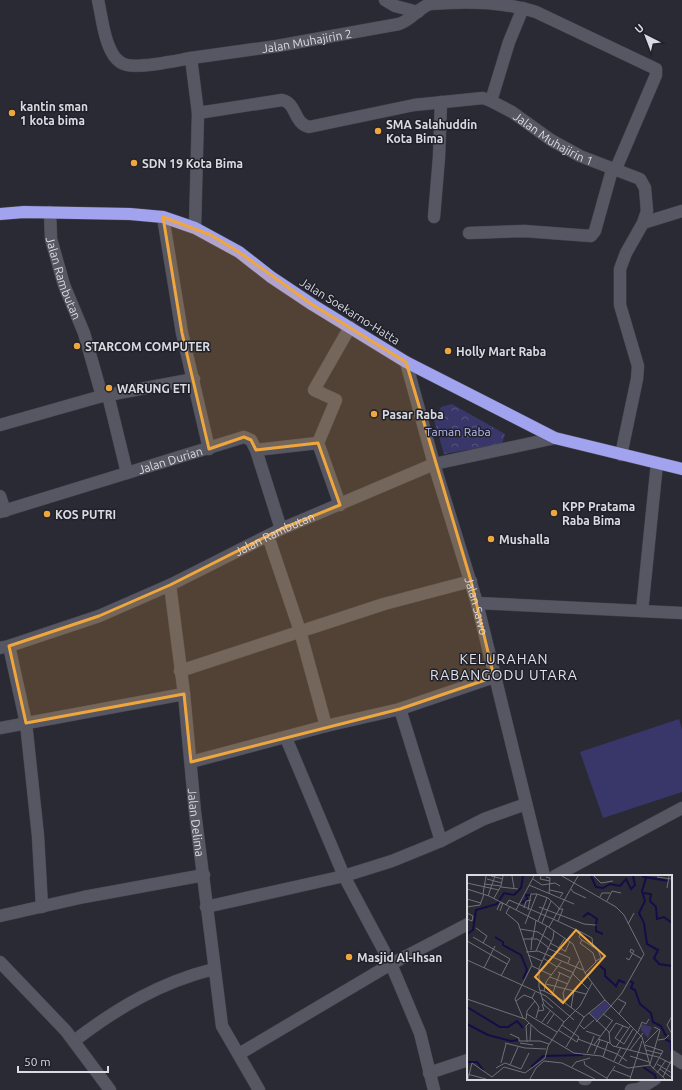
<svg xmlns="http://www.w3.org/2000/svg" width="682" height="1090" font-family="Ubuntu,sans-serif">
	<defs>
		<pattern id="park-crowns" width="20" height="18" patternUnits="userSpaceOnUse"><rect width="20" height="18" fill="#39376a"/><path d="M2 6a3 3 0 1 1 6 0M12 15a3 3 0 1 1 6 0" fill="none" stroke="#55537f"/></pattern>
	</defs>
	<rect width="100%" height="100%" fill="#2a2a34"/>
	<path fill="url(#park-crowns)" d="M452 404 505 434 502 444 444 454 434 420 441 407Z"/>
	<path fill="#39376a" d="M679 719 682 729V792L603 818 580 752Z"/>
	<g fill="none" stroke-linecap="round" stroke-linejoin="round">
		<defs>
			<g id="street">
				<path d="M98 0C102 18 104 41 114 56 117 60 122 64 127 65 142 68 174 61 191 58L198 113 195 228"/>
				<path d="M385 0 395 6 418 12"/>
				<path id="s1" d="M191 58 277 46 399 24C413 19 418 8 430 4 466 1 502 1 536 12L656 69V75L615 171"/>
				<path d="M491 101 509 42 523 8"/>
				<path id="s2" d="M198 113 282 100C297 103 293 123 309 127L414 105 483 98 491 101 512 112 551 140 580 156 640 179 645 188 647 211 643 223 626 253 620 269V305L638 366 637 379 621 455"/>
				<path id="s3" d="M50 212 51 239 64 285 84 333 102 396 108 395 127 473"/>
				<path d="M163 217 182 333 209 449"/>
				<path d="M434 217 439 157 441 102"/>
				<path d="M643 223 682 211"/>
				<path d="M469 233 524 231 591 236 595 231 612 170"/>
				<path id="s4" d="M406 362 434 464 477 603 544 876"/>
				<path d="M108 395 194 379"/>
				<path d="M0 425 102 396"/>
				<path d="M318 443 336 400 314 390 350 327"/>
				<path d="M256 450 318 443 340 505"/>
				<path d="M0 496 5 511"/>
				<path id="s5" d="M0 512 244 437 251 440 256 450 281 529"/>
				<path d="M268 536 300 631 326 726"/>
				<path id="s6" d="M170 585 184 694 195 812 222 1026 259 1090"/>
				<path d="M477 603 682 613"/>
				<path d="M642 611 657 463"/>
				<path d="M9 646 26 723 38 836 42 907"/>
				<path id="s7" d="M0 648 9 646 99 616 170 585 281 529 434 464 555 438"/>
				<path d="M180 671 384 604 471 581"/>
				<path d="M400 709 441 841"/>
				<path d="M0 728 184 694"/>
				<path d="M286 738 344 876 391 964 420 1033 434 1090"/>
				<path d="M191 762 326 726 400 709 494 677"/>
				<path d="M555 876 682 808"/>
				<path d="M206 907 344 876 392 861 441 841 484 819 526 804"/>
				<path d="M0 916 84 897 204 875"/>
				<path d="M74 1041C117 1008 161 982 214 969"/>
				<path d="M239 1054 391 964 468 924"/>
				<path d="M671 1056 682 1063"/>
				<path d="M429 1073 468 1060"/>
				<path d="M584 1079H586"/>
				<path d="M631 1090 639 1089 655 1079"/>
			</g>
			<path id="secondary" d="M0 962 66 1031 110 1090"/>
			<path id="highway" d="M0 214 24 212 130 214 163 217 195 228 239 252 271 277 313 305 406 362 555 438 682 469"/>
		</defs>
		<use href="#street" stroke="#46474f" stroke-width="13"/>
		<use href="#secondary" stroke="#46474f" stroke-width="13"/>
		<use href="#highway" stroke="#46474f" stroke-width="13"/>
		<use href="#street" stroke="#575763" stroke-width="12"/>
		<use href="#secondary" stroke="#575763" stroke-width="12"/>
		<use href="#highway" stroke="#a2a3ef" stroke-width="12"/>
	</g>
	<path fill="#efa73d" fill-opacity="0.2" stroke="#efa73d" stroke-width="3" stroke-linejoin="round" d="M163 217 211 235 239 252 313 305 406 362 471 581 494 677 400 709 191 762 184 694 26 723 9 646 99 616 170 585 281 529 340 505 318 443 256 450 251 440 244 437 209 449 182 333Z"/>
	<g fill="#efa73d" stroke="#20212a" stroke-width="1.5">
		<circle cx="12" cy="113" r="4"/>
		<circle cx="378" cy="131" r="4"/>
		<circle cx="134" cy="163" r="4"/>
		<circle cx="77" cy="346" r="4"/>
		<circle cx="448" cy="351" r="4"/>
		<circle cx="109" cy="388" r="4"/>
		<circle cx="374" cy="414" r="4"/>
		<circle cx="554" cy="513" r="4"/>
		<circle cx="47" cy="514" r="4"/>
		<circle cx="491" cy="539" r="4"/>
		<circle cx="349" cy="957" r="4"/>
	</g>
	<g text-anchor="middle" dominant-baseline="central" stroke-width="3" stroke-linejoin="round" paint-order="stroke">
		<g font-size="12" fill="#dadbe1" stroke="#20212a">
			<text stroke="none"><textPath href="#s1" startOffset="117">Jalan Muhajirin 2</textPath></text>
			<text stroke="none"><textPath href="#s2" startOffset="383">Jalan Muhajirin 1</textPath></text>
			<text stroke="none"><textPath href="#s3" startOffset="68">Jalan Rambutan</textPath></text>
			<text transform="translate(350 311) rotate(32)">Jalan Soekarno-Hatta</text>
			<text stroke="none"><textPath href="#s5" startOffset="178">Jalan Durian</textPath></text>
			<text stroke="none"><textPath href="#s7" startOffset="298">Jalan Rambutan</textPath></text>
			<text stroke="none"><textPath href="#s4" startOffset="254">Jalan Sawo</textPath></text>
			<text stroke="none"><textPath href="#s6" startOffset="239">Jalan Delima</textPath></text>
		</g>
		<g font-size="12" font-weight="bold" fill="#dadbe1" stroke="#20212a" text-anchor="start">
			<text x="20" y="106">kantin sman<tspan x="20" dy="14">1 kota bima</tspan></text>
			<text x="386" y="124">SMA Salahuddin<tspan x="386" dy="14">Kota Bima</tspan></text>
			<text x="142" y="163">SDN 19 Kota Bima</text>
			<text x="85" y="346">STARCOM COMPUTER</text>
			<text x="456" y="351">Holly Mart Raba</text>
			<text x="117" y="388">WARUNG ETI</text>
			<text x="382" y="414">Pasar Raba</text>
			<text x="562" y="506">KPP Pratama<tspan x="562" dy="14">Raba Bima</tspan></text>
			<text x="55" y="514">KOS PUTRI</text>
			<text x="499" y="539">Mushalla</text>
			<text x="357" y="957">Masjid Al-Ihsan</text>
		</g>
		<g font-size="12" fill="#bbbef6" stroke="#20212a">
			<text x="458" y="431">Taman Raba</text>
		</g>
		<g font-size="14" letter-spacing="1" fill="#e1e2f0" stroke="#20212a">
			<text x="504" y="659">KELURAHAN<tspan x="504" dy="16">RABANGODU UTARA</tspan></text>
		</g>
	</g>
	<g transform="translate(467 875)">
		<rect width="205" height="205" fill="#2a2a34"/>
		<path d="M174 149 185 152 181 163 174 155Z" fill="#39376a"/>
		<path d="M138 126 143 131 129 146 123 138Z" fill="#39376a"/>
		<path fill="none" stroke="#170c47" stroke-width="2" d="M124 1 129 12 136 13 143 9 153 11 159 4 164 14 168 10 166 1M175 1 179 3 175 16 178 26 172 38 177 48 180 69 191 75 187 83 192 89 205 91M178 2 201 6M176 18 184 19 183 26 189 32 190 44 197 42 205 48M55 28 60 24 59 20H63M116 42 121 38 130 44 129 49M129 51V56L136 59M0 59 6 55 9 35 30 29 37 18 47 20 54 13 56 1M28 62 36 67V70L54 80 60 95 56 104M133 91 138 95V101L149 111 152 105 158 108M163 106 166 108 164 113 168 115 173 129 184 138 186 147 194 151 199 161M0 132 33 152H41L50 146 56 153M0 149 21 160 44 166 51 165M198 164 204 167V176M0 187H10L16 195M64 192 76 181 116 180M176 192 188 200 189 204"/>
		<path fill="none" stroke="#707179" stroke-width="1" d="M24 1 36 4M45 1 47 13M74 1 73 4 83 6M95 1 149 32 157 40 177 79 155 118 144 131M127 1 134 8 146 6M79 2 83 3 82 19M190 2 205 4M20 4 35 8M66 4 75 10 88 8 93 11M0 8 32 15M17 9 34 11M62 10 107 29M34 12 51 14M200 13 202 1M0 14 22 21 80 51 106 69 118 98 138 125 175 162 183 190 198 204M104 14 106 17 119 23M83 15 96 18 93 22M16 19 19 1M70 19 81 23 92 33M21 21 28 1M133 22 135 18H143M27 23 34 11 36 1M0 24 14 28M140 26 145 16 154 18M39 30 42 25 86 44M43 31 39 38 51 48 65 90 48 124 56 143M0 32 13 30 17 19M72 32 117 49 128 50M57 33 59 26 64 25M30 35 33 28H36L33 36M49 35 67 1M0 38 6 41 5 46 0 44M86 44 114 57M71 46 80 23M91 46 96 34H91M75 48 84 26M58 49 70 19H64L61 35M161 49 167 38M82 52 111 1M9 53 20 61 16 68M53 54 71 57 84 66M87 56 86 63 72 93V112L77 130 97 147M6 62 43 84 34 101M66 63 69 45M56 64H70L81 72M115 65 131 75 134 83 129 86M0 66 40 89M83 68 98 76M113 68 126 78 129 87 118 98M113 68 115 65 112 62 114 57 125 63 126 72M80 73 103 83 101 88M91 74 98 63M64 75 65 62M69 76 80 51M167 76 164 74 163 77 175 84M59 77 71 76 116 95M98 77 103 66M61 80 75 86M76 83 90 92M159 83 162 85 167 76M0 85 79 121 107 145M112 86 96 118 98 128 117 142 138 125M65 91 84 100M91 91 107 98M17 93 28 71M91 97 104 103M106 99 121 114M83 102 101 109M79 109 119 119M73 115 77 116 79 107 94 87M77 116 97 126M85 120 93 98M75 123 86 133M0 124 58 144 72 157 107 178 134 181 161 193 183 190M151 124 159 128 152 139M49 126 57 120 65 123 68 117M68 126 72 132 69 143M104 133 107 115M71 136 77 135 75 129M122 138 142 157 143 168 146 171 191 182 205 189M60 139 90 157M136 139 146 146M205 141 200 150 205 159M59 144 60 136 68 126 65 123M75 147 83 136M129 147 144 131M80 149 87 139M112 149 117 154 127 145M95 150 112 162 111 164 124 169 127 161M156 151 148 163 157 169M91 155 110 167 111 164M119 156 133 161M171 157 175 147 179 149 182 144M142 158 149 148 161 153M43 159 52 163V166H73L82 169M131 164 143 168M191 165 198 164 202 160M63 166 64 150M60 167 59 151 62 148M38 168 58 173 79 174M53 168 66 170M178 168 191 155M157 169 166 154M127 170 145 146M178 170 196 176 186 194M99 172 117 142M149 172 164 150M163 175 176 158M179 175 195 179M120 178 124 169 150 179 160 186M127 179 133 165M163 181 182 187M136 182 141 167M78 183 81 171 97 147 113 131 125 108M117 186 118 190 141 204M147 186 154 172M34 188 39 169M152 188 170 157M183 189 193 155 187 152M190 189 205 198M43 190 51 172M105 192 109 187 123 183M29 193 38 188 54 194 62 178M193 194 205 203M146 195 164 202M190 198 199 185M0 199 19 204M196 202 205 184M140 203 148 191M1 204 5 188 25 202 37 192 58 198 78 183M63 204 69 193 77 186 95 188 128 204M163 204 175 166"/>
		<path fill="#efa73d" fill-opacity="0.15" stroke="#efa73d" stroke-width="2" d="M109 55 138 81 96 128 68 102Z"/>
		<rect width="205" height="205" fill="none" stroke="#dadbe1" stroke-width="2"/>
	</g>
	<g transform="translate(646 36) rotate(318)" stroke="#20212a" stroke-width="3" paint-order="stroke">
	<path d="M0-3L7 15L0 10L-7 15Z" fill="#dadbe1"/>
	<text y="-6" font-size="11" font-weight="bold" text-anchor="middle" fill="#dadbe1">U</text>
	</g>
	<path d="M18 1066v6h90v-6" fill="none" stroke="#dadbe1" stroke-width="2"/>
	<text x="24" y="1066" font-size="12" fill="#dadbe1" stroke="#20212a" stroke-width="3" paint-order="stroke">50 m</text>
</svg>
